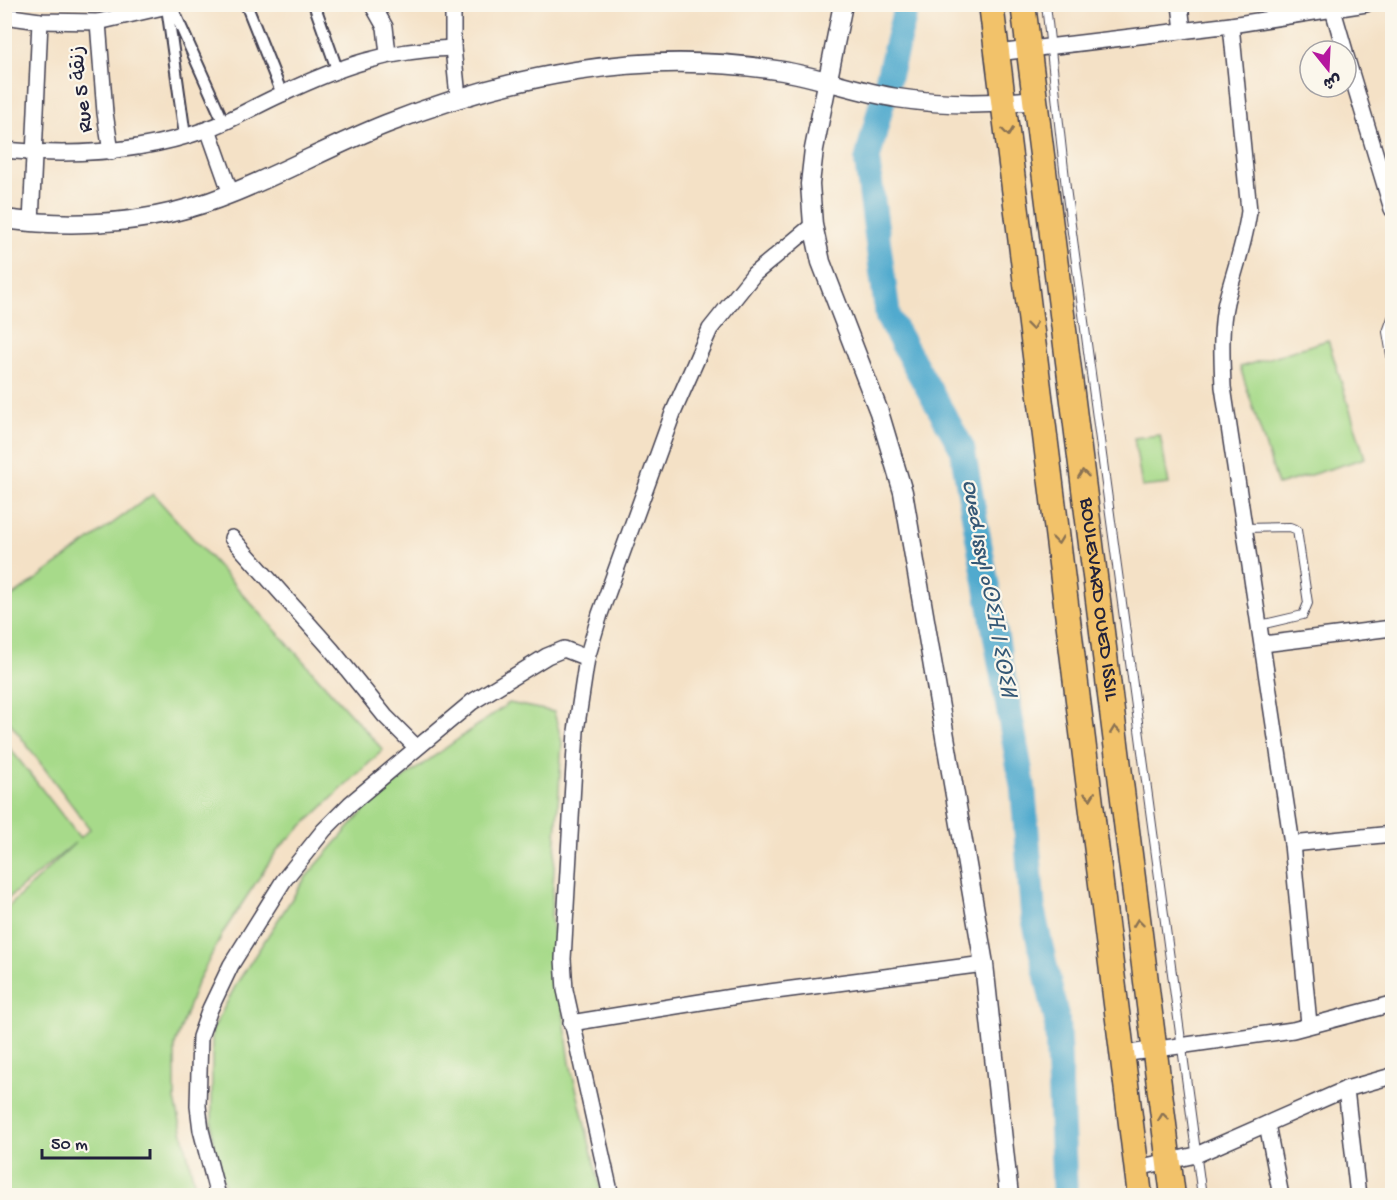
<svg xmlns="http://www.w3.org/2000/svg" width="1397" height="1200" font-family="'Gochi Hand','Playpen Sans Arabic','Noto Sans Tifinagh',sans-serif">
	<rect width="100%" height="100%" fill="#fbf7ec"/>
	<filter id="ink" filterUnits="userSpaceOnUse"><feTurbulence type="fractalNoise" baseFrequency=".0167" numOctaves="2"/><feDisplacementMap in="SourceGraphic" scale="12" xChannelSelector="R" yChannelSelector="G"/><feConvolveMatrix kernelMatrix="1 2 1 2 8 2 1 2 1" color-interpolation-filters="sRGB"/></filter>
	<filter id="wash" filterUnits="userSpaceOnUse"><feTurbulence type="fractalNoise" baseFrequency=".008" numOctaves="4" result="noise"/><feDisplacementMap in="SourceGraphic" scale="24" xChannelSelector="R" yChannelSelector="G"/><feGaussianBlur stdDeviation="1.35" result="paint"/><feColorMatrix in="noise" values="0 0 0 0 0 0 0 0 0 0 0 0 0 0 0 0 0 1.4 0 .05"/><feComposite in="paint" operator="in"/></filter>
	<g filter="url(#wash)">
		<rect width="100%" height="100%" fill="#f4e1c6"/>
		<g fill="#a7da8a" stroke="#647e62" stroke-width="1.5">
			<path d="M1328 340 1365 458 1278 485 1240 367Z"/>
			<path d="M1160 435 1169 484 1142 487 1134 438Z"/>
			<path d="M153 494 383 750 278 849 224 931 197 983 175 1045V1100L197 1195H5V910L75 843 5 901V742L80 838 90 829 5 716V602Z"/>
			<path d="M509 703 554 712 562 742 551 917 570 1063 602 1195H227L212 1135V1031L237 983 306 877 374 799Z"/>
		</g>
		<g fill="none" stroke-linecap="round" stroke-linejoin="round">
			<path stroke="#51aace" stroke-width="26" d="M907 4 867 161 888 317 962 448 1023 788 1033 913 1057 1021 1065 1196"/>
		</g>
	</g>
	<g filter="url(#ink)">
		<g fill="none" stroke-linecap="round" stroke-linejoin="round">
			<defs>
				<g id="service">
					<path d="M1046 4 1066 188 1202 1196"/>
					<path d="M1392 318 1387 332 1392 361"/>
					<path d="M1244 528 1290 527 1297 530 1308 603 1303 615 1260 625"/>
				</g>
				<g id="pedestrian">
					<path d="M246 4 282 94"/>
					<path d="M314 4 337 69"/>
					<path d="M167 7 185 136"/>
					<path d="M172 7 224 123"/>
				</g>
				<g id="minor">
					<path d="M372 4 385 27 388 54"/>
					<path d="M453 4V48L458 97"/>
					<path d="M1180 4 1183 31"/>
					<path d="M1333 10 1345 51"/>
					<path d="M4 16 40 21 98 22 176 4"/>
					<path d="M98 22 105 113 111 152"/>
					<path d="M1231 25 1249 211C1245 243 1234 271 1226 302 1220 329 1222 359 1223 387L1292 844 1309 1024"/>
					<path d="M997 53 1231 25 1366 4"/>
					<path d="M1346 56 1392 209"/>
					<path d="M208 129 231 194"/>
					<path d="M4 150C74 157 141 153 208 129 233 120 257 105 282 94 341 66 387 50 453 48"/>
					<path d="M31 223 40 21"/>
					<path d="M232 538 331 649 385 716 416 747"/>
					<path d="M1263 644 1392 628"/>
					<path d="M1292 844 1392 834"/>
					<path d="M571 1023 738 996 984 964"/>
					<path d="M1122 1054 1293 1030 1392 1004"/>
					<path d="M1346 1089 1358 1196"/>
					<path d="M1267 1124 1281 1196"/>
					<path d="M1137 1168 1196 1155 1346 1089 1392 1076"/>
					<path d="M218 1196 201 1130 198 1106 200 1037 210 1009 231 965 284 880 324 830 350 804 472 702 547 656 564 649 587 658"/>
					<path d="M611 1196 565 990 563 959 576 731 587 658 600 614 673 413 710 329 754 274 813 225"/>
				</g>
				<g id="tertiary">
					<path d="M843 4 814 149 810 184 813 225 821 262 879 412 903 492 984 964 1009 1196"/>
					<path d="M4 219C80 229 159 223 230 194 283 173 333 145 386 124 447 100 511 81 576 71 644 60 715 60 783 71 822 78 859 92 897 98 943 105 989 105 1035 100"/>
				</g>
				<g id="primary">
					<path d="M991 4 1140 1196"/>
					<path id="s1" d="M1023 4 1173 1196"/>
				</g>
			</defs>
			<use href="#service" stroke="#423f50" stroke-width="10"/>
			<use href="#pedestrian" stroke="#423f50" stroke-width="14"/>
			<use href="#minor" stroke="#423f50" stroke-width="18"/>
			<use href="#tertiary" stroke="#423f50" stroke-width="21"/>
			<use href="#primary" stroke="#423f50" stroke-width="27"/>
			<use href="#service" stroke="#fff" stroke-width="8"/>
			<use href="#pedestrian" stroke="#fff" stroke-width="10"/>
			<use href="#minor" stroke="#fff" stroke-width="15"/>
			<use href="#tertiary" stroke="#fff" stroke-width="18"/>
			<use href="#primary" stroke="#f2c26a" stroke-width="24"/>
		</g>
		<defs><path id="oneway-chevron" d="M-2-3.5L2.5 0L-2 3.5" fill="none" stroke-width="1.6" stroke-linecap="round" stroke-linejoin="round" transform="scale(1.5)"/></defs>
		<g stroke="#8a7252">
			<use href="#oneway-chevron" transform="translate(1008 132) rotate(83)"/>
			<use href="#oneway-chevron" transform="translate(1032 326) rotate(83)"/>
			<use href="#oneway-chevron" transform="translate(1083 474) rotate(-97)"/>
			<use href="#oneway-chevron" transform="translate(1058 540) rotate(83)"/>
			<use href="#oneway-chevron" transform="translate(1115 730) rotate(-97)"/>
			<use href="#oneway-chevron" transform="translate(1090 796) rotate(83)"/>
			<use href="#oneway-chevron" transform="translate(1138 923) rotate(-97)"/>
			<use href="#oneway-chevron" transform="translate(1163 1117) rotate(-97)"/>
		</g>
	</g>
	<g text-anchor="middle" dominant-baseline="central" stroke-width="4.5" stroke-linejoin="round" paint-order="stroke">
		<g font-size="21" fill="#22223b" stroke="#fbf7ec">
			<text transform="translate(83 89) rotate(-96)">Rue 5 زنقة</text>
			<text stroke="none"><textPath href="#s1" startOffset="600">BOULEVARD OUED ISSIL</textPath></text>
		</g>
		<g font-size="22" font-style="italic" fill="#355876" stroke="#fbf7ec">
			<text transform="translate(987 589) rotate(80)">Oued Issyl ⴰⵙⵉⴼ ⵏ ⵉⵙⵉⵍ</text>
		</g>
	</g>
	<rect width="1397" height="1200" fill="none" stroke="#fbf7ec" stroke-width="24"/>
	<g transform="translate(1328 69) rotate(162)"><circle r="28" fill="#fbf7ec" stroke="#a4a2a5" stroke-width="1.5"/>
	<path d="M0-4.5L10 22L0 15L-10 22Z" fill="#b5179e"/>
	<text y="-9" font-size="16" font-weight="bold" text-anchor="middle" fill="#22223b">ش</text>
	</g>
	<path d="M42 1149v9h108v-9" fill="none" stroke="#22223b" stroke-width="3"/>
	<text x="51" y="1149" font-size="18" fill="#22223b" stroke="#fbf7ec" stroke-width="4.5" paint-order="stroke">50 m</text>
</svg>
